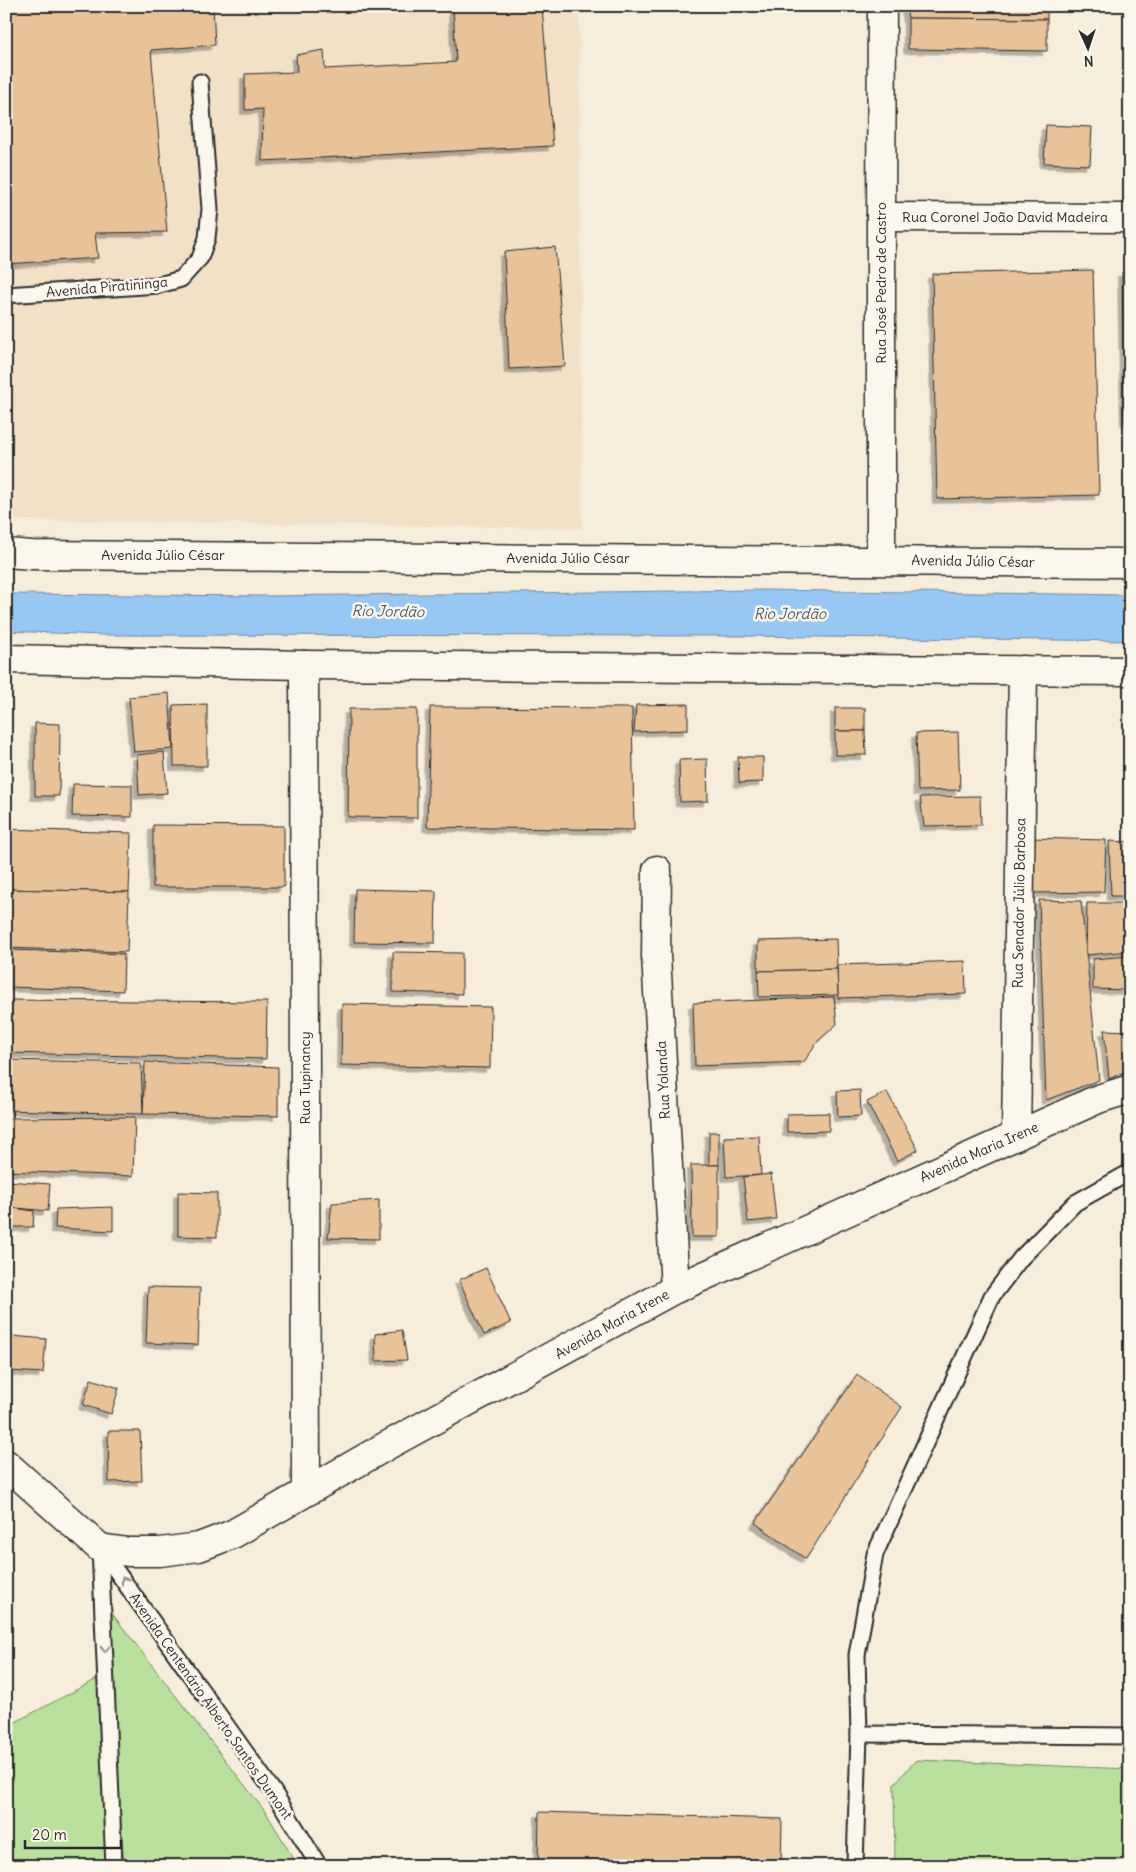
<svg xmlns="http://www.w3.org/2000/svg" width="1136" height="1872" font-family="Delius,sans-serif">
	<defs>
		<filter id="shadow"><feDropShadow dx="-4.5" dy="4.5" stdDeviation="0" flood-color="#0004"/></filter>
	</defs>
	<rect width="100%" height="100%" fill="#f7eddb"/>
	<filter id="ink" filterUnits="userSpaceOnUse"><feTurbulence type="fractalNoise" baseFrequency=".02" numOctaves="2"/><feDisplacementMap in="SourceGraphic" scale="10" xChannelSelector="R" yChannelSelector="G"/><feConvolveMatrix kernelMatrix="1 2 1 2 8 2 1 2 1" color-interpolation-filters="sRGB"/></filter>
	<g filter="url(#ink)">
		<path fill="#f2e0c7" d="M6 6H579L582 528 6 520Z"/>
		<g fill="#b9e19d" stroke="#728664">
			<path d="M107 1607 267 1814 298 1866H124Z"/>
			<path d="M97 1679 112 1866H6V1727Z"/>
			<path d="M916 1760 1130 1769V1866H895L894 1784Z"/>
		</g>
		<path fill="#98c7f3" stroke="#6c89a3" d="M761 590 1130 595V641L744 636 101 635 6 631V594L270 596Z"/>
		<g fill="#e8c399" stroke="#2b2b2b" filter="url(#shadow)">
			<path d="M6 6H213L215 45 151 50 167 232 95 233 98 258 6 264Z"/>
			<path d="M453 6H542L553 146 262 161 263 109 245 110V74L297 72 296 55 324 50 325 69 456 62Z"/>
			<path d="M906 6H1047V19L908 18Z"/>
			<path d="M908 18 1047 19V51L908 49Z"/>
			<path d="M1046 125 1092 127 1090 165 1044 163Z"/>
			<path d="M555 247 565 366 509 369 504 252Z"/>
			<path d="M1093 270 1099 495 937 499 932 274Z"/>
			<path d="M1122 272H1130V421H1125Z"/>
			<path d="M169 693 173 749 134 752 129 697Z"/>
			<path d="M207 704V766H174L173 705Z"/>
			<path d="M688 704V730L634 732 636 705Z"/>
			<path d="M430 707 632 708 634 830 427 827Z"/>
			<rect x="835" y="708" width="30" height="23"/>
			<path d="M349 709H417V818L348 817Z"/>
			<path d="M35 723 60 724 59 796H35Z"/>
			<path d="M835 731H865L866 755H835Z"/>
			<path d="M958 732 960 790 918 791 916 733Z"/>
			<path d="M164 752 167 793 139 795 137 755Z"/>
			<path d="M738 757H763V782L739 783Z"/>
			<path d="M707 759 708 801 680 802 679 760Z"/>
			<path d="M73 784 132 785V817L72 816Z"/>
			<path d="M980 796 981 825 924 826 920 797Z"/>
			<path d="M153 825 284 826V887H153Z"/>
			<path d="M6 829 131 833 129 892 6 889Z"/>
			<path d="M1030 838 1106 840 1104 892 1033 893Z"/>
			<path d="M1109 841 1130 842V896H1111Z"/>
			<path d="M6 889 129 892 127 952 6 948Z"/>
			<path d="M355 889 436 891 435 943 354 942Z"/>
			<path d="M1039 900 1081 901 1099 1080 1046 1100Z"/>
			<path d="M1087 903H1130V951L1086 955Z"/>
			<path d="M836 939 837 969 758 971V941Z"/>
			<path d="M10 950 124 954 123 991 9 987Z"/>
			<path d="M393 952 462 953V994L393 992Z"/>
			<path d="M1130 956V990L1093 989V959Z"/>
			<path d="M965 961 966 994 838 998 837 965Z"/>
			<path d="M837 969 838 995 759 997 758 971Z"/>
			<path d="M834 997 837 1024 816 1043 804 1062 695 1066 693 1003Z"/>
			<path d="M6 1000 267 1002 266 1059 6 1053Z"/>
			<path d="M342 1004 491 1007 490 1068 341 1065Z"/>
			<path d="M1104 1030 1130 1031V1069L1109 1079Z"/>
			<path d="M6 1060 141 1063 143 1114 6 1110Z"/>
			<path d="M145 1062 278 1067V1116L143 1114Z"/>
			<path d="M860 1090 861 1116 838 1117 837 1091Z"/>
			<path d="M887 1092 918 1150 897 1161 867 1102Z"/>
			<path d="M829 1113V1131L787 1132V1114Z"/>
			<path d="M135 1117 133 1176 6 1171V1118Z"/>
			<rect x="709" y="1132" width="10" height="33"/>
			<path d="M759 1136 761 1175 726 1177 724 1137Z"/>
			<path d="M691 1165H719V1237H692Z"/>
			<path d="M771 1174 776 1219 748 1222 743 1177Z"/>
			<path d="M6 1181 50 1184 48 1211 6 1207Z"/>
			<path d="M178 1192 217 1193V1237L178 1236Z"/>
			<path d="M379 1200V1239L328 1238 332 1203Z"/>
			<path d="M6 1207 34 1211 33 1227H6Z"/>
			<path d="M113 1207V1231L55 1228 56 1209Z"/>
			<path d="M486 1268 511 1323 484 1335 459 1280Z"/>
			<path d="M148 1287 200 1288 198 1345 146 1343Z"/>
			<path d="M402 1330 407 1360 376 1361 375 1334Z"/>
			<path d="M12 1336 46 1339 43 1373 10 1371Z"/>
			<path d="M857 1375 902 1407 806 1559 755 1523Z"/>
			<path d="M91 1379 119 1388 111 1414 83 1405Z"/>
			<path d="M108 1431H140L142 1481 109 1482Z"/>
			<path d="M539 1812 782 1819 781 1866H538Z"/>
		</g>
		<g fill="none" stroke-linecap="round" stroke-linejoin="round">
			<defs>
				<g id="service">
					<path d="M6 295 159 285 181 279 200 258 207 238 210 209 200 82"/>
					<path d="M100 1548 273 1791 319 1866"/>
					<path d="M100 1548 114 1866"/>
					<path d="M859 1734 1130 1736"/>
					<path d="M855 1866 859 1734 857 1655 875 1554 992 1296 1021 1258 1075 1203 1130 1172"/>
				</g>
				<g id="minor">
					<path d="M881 217 1130 218"/>
					<path d="M881 560V217L882 6"/>
					<path d="M304 665 306 1491"/>
					<path d="M657 870 656 956 675 1289"/>
					<path d="M1016 1136 1023 670"/>
				</g>
				<g id="tertiary">
					<path d="M6 553 32 555 1130 563"/>
					<path d="M6 659 304 665 1130 671"/>
				</g>
				<path id="secondary" d="M6 1464 100 1548 128 1552H160L199 1547 233 1534 388 1445 675 1289 1098 1099 1130 1089"/>
			</defs>
			<use href="#service" stroke="#2b2b2b" stroke-width="19"/>
			<use href="#minor" stroke="#2b2b2b" stroke-width="31"/>
			<use href="#tertiary" stroke="#2b2b2b" stroke-width="31"/>
			<use href="#secondary" stroke="#2b2b2b" stroke-width="31"/>
			<use href="#service" stroke="#fbf7ec" stroke-width="15"/>
			<use href="#minor" stroke="#fbf7ec" stroke-width="28"/>
			<use href="#tertiary" stroke="#fbf7ec" stroke-width="28"/>
			<use href="#secondary" stroke="#fbf7ec" stroke-width="28"/>
		</g>
		<defs><path id="oneway-chevron" d="M-2-3.5L2.5 0L-2 3.5" fill="none" stroke-width="1.6" stroke-linecap="round" stroke-linejoin="round" transform="scale(1.25)"/></defs>
		<g stroke="#93918c">
			<use href="#oneway-chevron" transform="translate(124 1580) rotate(-126)"/>
			<use href="#oneway-chevron" transform="translate(105 1649) rotate(87)"/>
		</g>
	</g>
	<g text-anchor="middle" dominant-baseline="central" stroke-width="5" stroke-linejoin="round" paint-order="stroke">
		<g font-size="14" fill="#2b2b2b" stroke="#fbf7ec">
			<text x="1005" y="217">Rua Coronel João David Madeira</text>
			<text transform="translate(881 283) rotate(-90)">Rua José Pedro de Castro</text>
			<text transform="translate(107 287) rotate(-5)">Avenida Piratininga</text>
			<text x="163" y="555">Avenida Júlio César</text>
			<text x="568" y="558">Avenida Júlio César</text>
			<text transform="translate(973 561) rotate(1)">Avenida Júlio César</text>
			<text transform="translate(1019 903) rotate(-89)">Rua Senador Júlio Barbosa</text>
			<text transform="translate(305 1078) rotate(-90)">Rua Tupinancy</text>
			<text transform="translate(663 1080) rotate(-93)">Rua Yolanda</text>
			<text transform="translate(979 1152) rotate(-24)">Avenida Maria Irene</text>
			<text transform="translate(612 1324) rotate(-29)">Avenida Maria Irene</text>
			<text transform="translate(211 1706) rotate(55)">Avenida Centenário Alberto Santos Dumont</text>
		</g>
		<g font-size="15" font-style="italic" fill="#4c5a67" stroke="#fbf7ec">
			<text transform="translate(388 611) rotate(1)">Rio Jordão</text>
			<text x="790" y="613">Rio Jordão</text>
		</g>
	</g>
	<rect width="1136" height="1872" fill="none" stroke="#fbf7ec" stroke-width="25"/>
	<rect x="12" y="12" width="1111" height="1847" fill="none" stroke="#2b2b2b" stroke-width="2" filter="url(#ink)"/>
	<g transform="translate(1088 48) rotate(177)" stroke="#fbf7ec" stroke-width="4" paint-order="stroke">
	<path d="M0-4L9 19L0 12L-9 19Z" fill="#2b2b2b"/>
	<text y="-8" font-size="14" font-weight="bold" text-anchor="middle" fill="#2b2b2b">N</text>
	</g>
	<path d="M25 1840v8h96v-8" fill="none" stroke="#2b2b2b" stroke-width="2.5"/>
	<text x="32" y="1840" font-size="15" fill="#2b2b2b" stroke="#fbf7ec" stroke-width="4" paint-order="stroke">20 m</text>
</svg>
